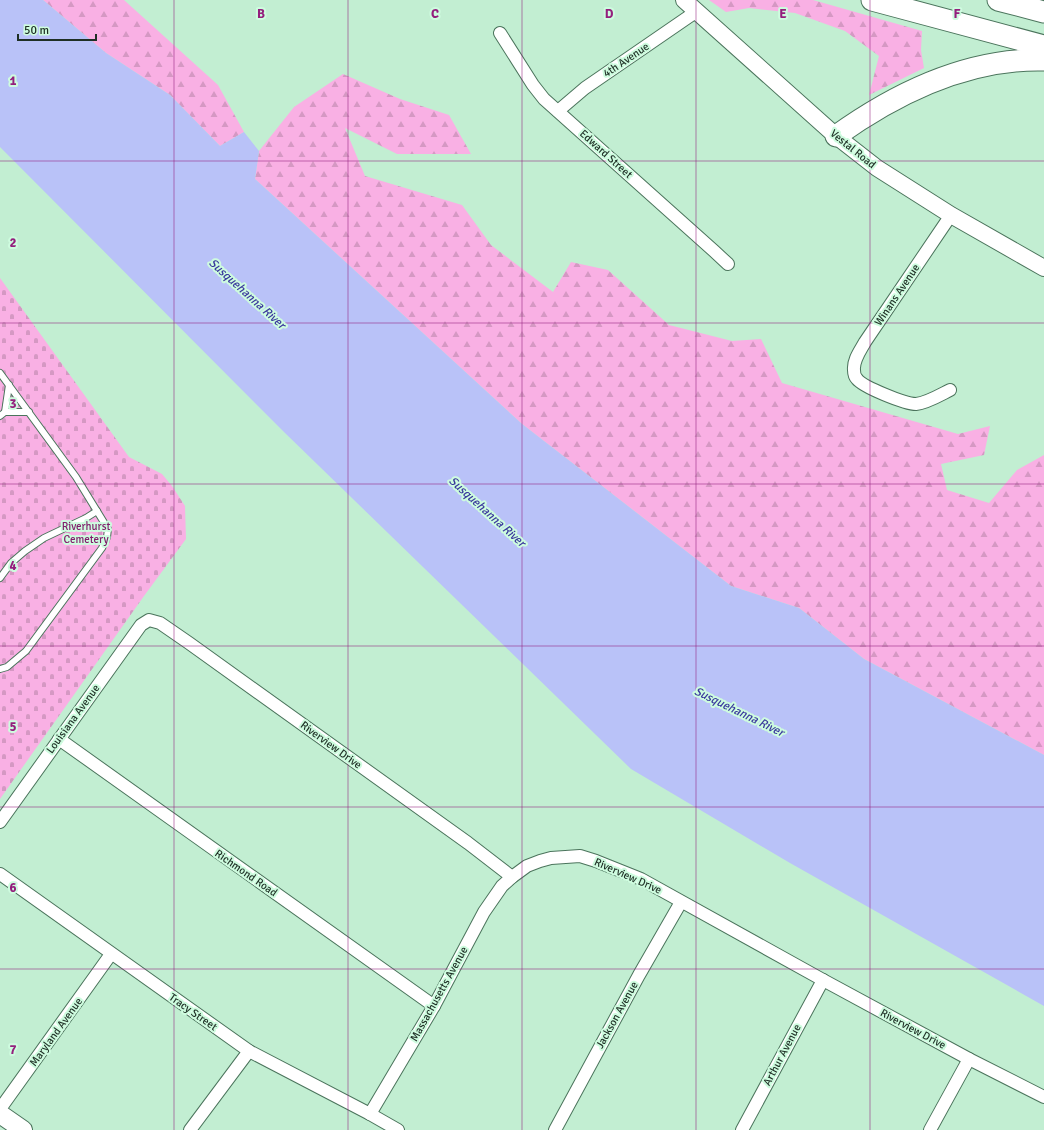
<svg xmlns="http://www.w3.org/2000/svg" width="1044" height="1130" font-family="Signika,sans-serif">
	<defs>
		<pattern id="forest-firs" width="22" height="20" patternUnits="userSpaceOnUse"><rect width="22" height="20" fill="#f9b0e4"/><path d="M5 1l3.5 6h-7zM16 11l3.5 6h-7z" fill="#d598c3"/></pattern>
		<pattern id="cemetery-stones" width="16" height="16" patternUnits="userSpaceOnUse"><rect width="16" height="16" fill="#f9b0e4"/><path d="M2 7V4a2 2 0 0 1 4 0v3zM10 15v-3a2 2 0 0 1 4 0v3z" fill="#d598c3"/></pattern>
	</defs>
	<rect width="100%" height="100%" fill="#c2eed2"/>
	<g fill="url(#forest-firs)">
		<path d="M43 0H124L218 85 244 132 220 146 170 95 106 53Z"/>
		<path d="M709 0H813L922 31 921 50 924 68 869 95 879 56 845 31 795 13 749 8 726 12Z"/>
		<path d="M343 74 400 99 449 115 471 154H397L345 128 365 176 462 205 491 245 553 292 571 262 608 270 669 325 732 341 761 339 782 383 958 434 990 426 984 455 941 464 947 490 989 503 1017 470 1044 455V755L864 659 799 608 731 586 522 424 255 179 259 151 294 107Z"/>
	</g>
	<path fill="url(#cemetery-stones)" d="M0 278 129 457 162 474 172 486 185 506 186 539 144 596 0 799Z"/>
	<path fill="#b9c2f8" d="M0 0H43L106 53 170 95 220 146 244 132 259 151 255 179 522 424 731 586 799 608 864 659 1044 755V1006L790 863 631 769 284 432 0 147Z"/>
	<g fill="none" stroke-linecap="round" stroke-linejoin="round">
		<defs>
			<g id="lane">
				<path d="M0 373 76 477 108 529 107 537 102 548 26 651 7 667 0 669"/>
				<path d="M5 412H29"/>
				<path d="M0 416 5 412 9 385"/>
				<path d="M0 578 11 563 25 551 44 538 86 518 97 511"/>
			</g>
			<g id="street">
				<path d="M500 33 533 85 544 99 714 251 728 264"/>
				<path d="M558 111 585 88 697 11"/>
				<path d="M950 390C940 395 927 403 916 404 905 404 863 387 857 379 855 377 854 373 854 370 853 360 860 351 865 342L951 215"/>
				<path d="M59 739 434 1006"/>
				<path d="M0 822 141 625 149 620 160 623 189 643 468 843 512 877"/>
				<path d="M0 874 249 1051 370 1114 398 1130"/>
				<path d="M0 1109 111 954"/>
				<path d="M370 1114 434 1006 484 912 502 886 512 877 527 866 540 861 551 858 580 856 596 861 641 879 823 980 969 1059 1044 1097"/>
				<path d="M190 1130 249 1051"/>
				<path d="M555 1130 639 975 681 902"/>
				<path d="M742 1130 823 980"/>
				<path d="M930 1130 969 1059"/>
			</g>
			<path id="secondary" d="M684 0 836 136 877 168 951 215 1044 268"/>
			<path id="primary" d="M0 1114 23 1130"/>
			<g id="highway">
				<path d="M872 0 1044 46"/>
				<path d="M998 0 1044 12"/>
				<path d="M836 136C896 93 968 58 1044 60"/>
			</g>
		</defs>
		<use href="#lane" stroke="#4b745c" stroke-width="8"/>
		<use href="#street" stroke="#4b745c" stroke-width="14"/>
		<use href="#secondary" stroke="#4b745c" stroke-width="18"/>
		<use href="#primary" stroke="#4b745c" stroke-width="20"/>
		<use href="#highway" stroke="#4b745c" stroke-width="23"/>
		<use href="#lane" stroke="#fff" stroke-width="6"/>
		<use href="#street" stroke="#fff" stroke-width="12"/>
		<use href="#secondary" stroke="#fff" stroke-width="16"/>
		<use href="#primary" stroke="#fff" stroke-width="18"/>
		<use href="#highway" stroke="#fff" stroke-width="21"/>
	</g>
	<path fill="none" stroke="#941f7d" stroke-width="1" stroke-opacity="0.55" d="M174 0V1130M348 0V1130M522 0V1130M696 0V1130M870 0V1130M0 161H1044M0 323H1044M0 484H1044M0 646H1044M0 807H1044M0 969H1044"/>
	<g text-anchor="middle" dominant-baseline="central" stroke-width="4" stroke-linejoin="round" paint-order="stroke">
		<g font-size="11" fill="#1e2f25" stroke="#cefcdf">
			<text transform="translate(626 60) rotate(-34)">4th Avenue</text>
			<text transform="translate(853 149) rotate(39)">Vestal Road</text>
			<text transform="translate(606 154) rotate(42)">Edward Street</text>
			<text transform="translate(897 295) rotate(-56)">Winans Avenue</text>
			<text transform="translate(73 719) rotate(-54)">Louisiana Avenue</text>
			<text transform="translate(331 745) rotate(36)">Riverview Drive</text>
			<text transform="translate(246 873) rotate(35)">Richmond Road</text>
			<text transform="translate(628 876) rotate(24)">Riverview Drive</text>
			<text transform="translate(439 994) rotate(-61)">Massachusetts Avenue</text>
			<text transform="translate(193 1012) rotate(35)">Tracy Street</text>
			<text transform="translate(617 1015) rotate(-61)">Jackson Avenue</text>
			<text transform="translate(913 1029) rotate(28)">Riverview Drive</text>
			<text transform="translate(56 1032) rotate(-54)">Maryland Avenue</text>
			<text transform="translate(782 1055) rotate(-62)">Arthur Avenue</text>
		</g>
		<g font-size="11" fill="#801c6b" stroke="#cefcdf">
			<text x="86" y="526">Riverhurst<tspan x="86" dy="13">Cemetery</tspan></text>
		</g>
		<g font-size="12" font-style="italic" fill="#3a389d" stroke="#cefcdf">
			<text transform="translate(247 294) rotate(42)">Susquehanna River</text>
			<text transform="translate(487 512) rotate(42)">Susquehanna River</text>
			<text transform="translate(739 712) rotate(26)">Susquehanna River</text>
		</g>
	</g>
	<g font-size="13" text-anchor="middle" font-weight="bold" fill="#941f7d" stroke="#cefcdf" stroke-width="4" stroke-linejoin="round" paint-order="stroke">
		<text x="261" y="18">B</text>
		<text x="435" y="18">C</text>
		<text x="609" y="18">D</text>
		<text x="783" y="18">E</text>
		<text x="957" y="18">F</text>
		<text x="13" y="85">1</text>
		<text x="13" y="247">2</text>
		<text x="13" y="408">3</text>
		<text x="13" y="570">4</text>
		<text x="13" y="731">5</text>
		<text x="13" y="892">6</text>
		<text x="13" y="1054">7</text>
	</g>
	<path d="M18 34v6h78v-6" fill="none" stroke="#1e2f25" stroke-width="2"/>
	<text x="24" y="34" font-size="12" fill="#1e2f25" stroke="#cefcdf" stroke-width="3" paint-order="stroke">50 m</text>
</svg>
